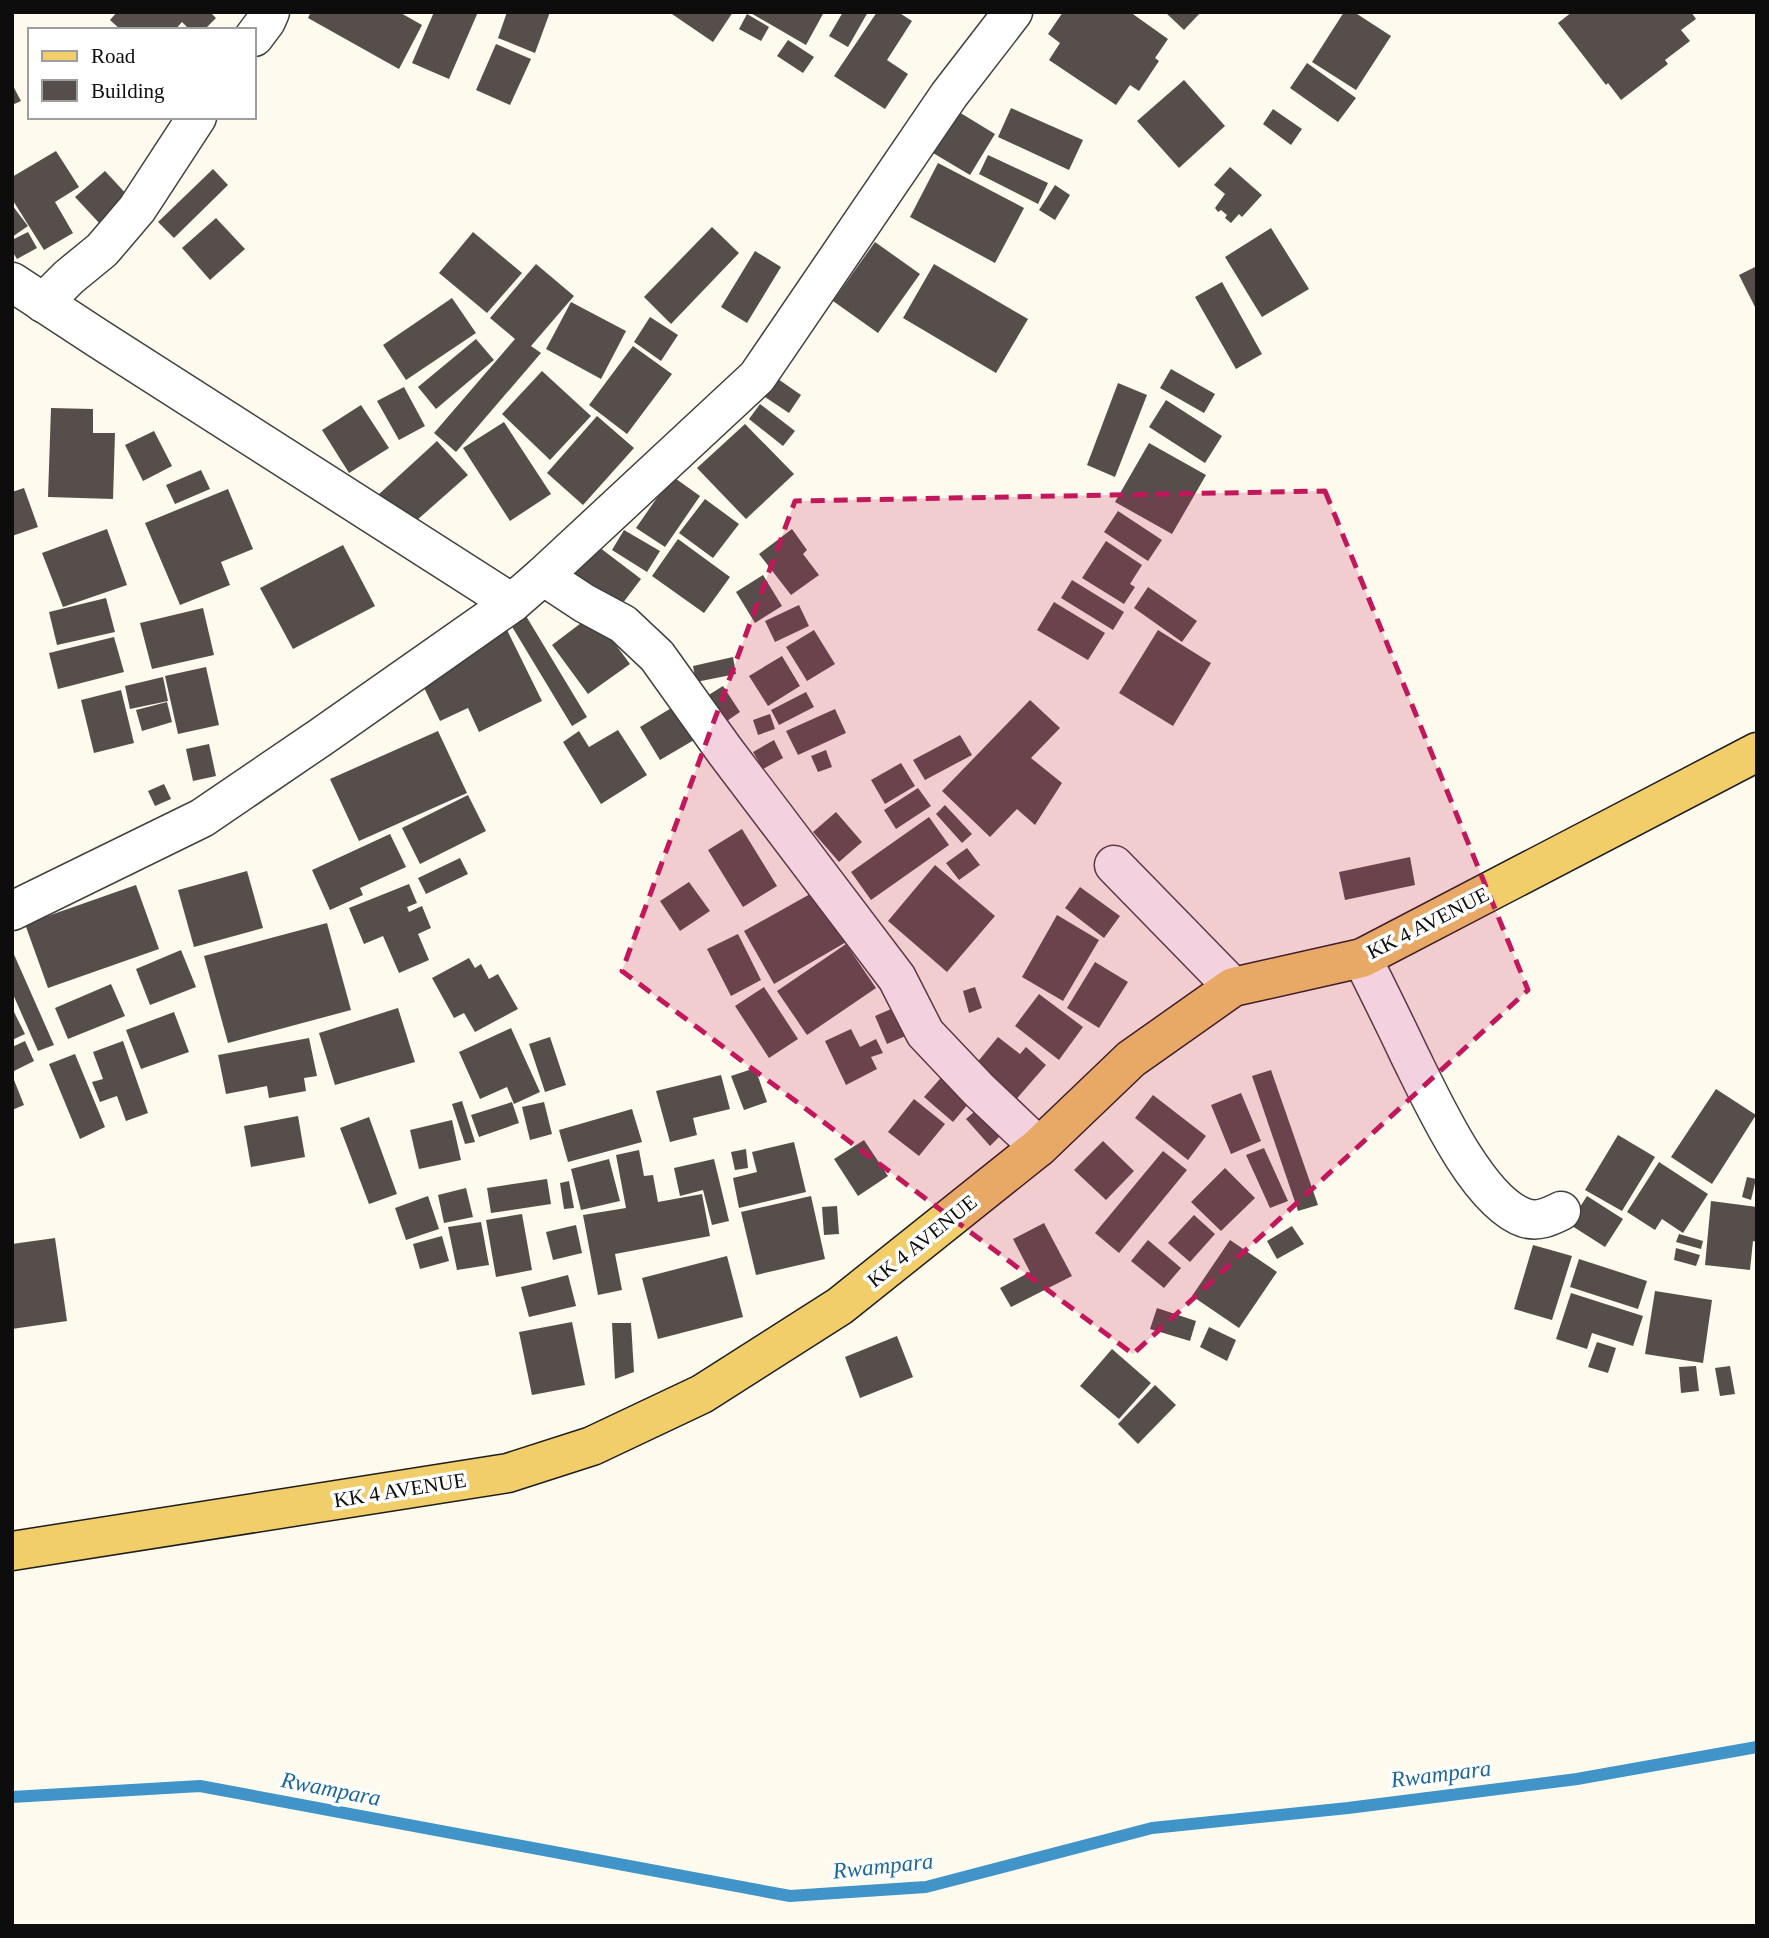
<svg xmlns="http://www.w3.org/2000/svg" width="1769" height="1938" font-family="Georgia,serif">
	<rect width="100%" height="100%" fill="#fefbee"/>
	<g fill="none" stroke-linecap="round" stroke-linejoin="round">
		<path stroke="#4094c7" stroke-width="12" d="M12 1797 200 1786 790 1896 926 1887 1152 1828 1348 1808 1577 1779 1757 1747"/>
	</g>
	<g fill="#564e4a">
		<path d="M117 12H210L216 18 204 30H190L182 22 175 30H121L110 20Z"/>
		<path d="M311 12H399L422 25 399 69 308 18Z"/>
		<path d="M434 12H478L449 79 412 63Z"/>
		<path d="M507 12H550L535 53 498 38Z"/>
		<path d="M669 12H733L713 42Z"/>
		<path d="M749 12H824L806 45Z"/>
		<path d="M843 12H868L848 47 829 36Z"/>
		<path d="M877 12H898L912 21 887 60 908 74 885 109 834 76Z"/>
		<path d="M1063 12H1130L1168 39 1155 58 1159 61 1139 91 1130 85 1116 105 1049 60 1060 43 1048 34Z"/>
		<path d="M1165 12H1201L1184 30Z"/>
		<path d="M1344 12H1354L1391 36 1356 90 1312 62Z"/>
		<path d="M1572 12H1691L1696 19 1681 30 1690 41 1665 60 1668 64 1621 100 1608 83 1606 85 1558 23Z"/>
		<path d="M747 14 769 27 761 41 739 29Z"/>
		<path d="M788 40 814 57 803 73 777 56Z"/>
		<path d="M496 44 531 59 510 105 476 90Z"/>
		<path d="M1307 63 1356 98 1338 122 1290 88Z"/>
		<path d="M1184 80 1225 126 1179 168 1137 121Z"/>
		<path d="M12 84 21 101 12 105Z"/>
		<path d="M949 106 995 134 970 175 923 147Z"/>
		<path d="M1011 108 1083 140 1069 170 998 137Z"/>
		<path d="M1273 109 1302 129 1291 145 1263 124Z"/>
		<path d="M56 151 79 187 55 202 73 233 44 250 12 199V177Z"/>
		<path d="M988 155 1048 183 1038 204 979 174Z"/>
		<path d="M938 163 1024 208 995 263 910 217Z"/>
		<path d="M1230 167 1262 195 1242 217 1239 214 1231 223 1225 218 1227 215 1221 210 1218 212 1215 208 1225 194 1214 185Z"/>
		<path d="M213 169 228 185 174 238 158 222Z"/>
		<path d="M105 171 130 198 101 225 75 197Z"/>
		<path d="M1055 185 1070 195 1055 220 1039 210Z"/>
		<path d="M12 205 28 226 12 237Z"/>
		<path d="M216 218 245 249 210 280 182 248Z"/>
		<path d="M712 227 739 253 671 324 644 297Z"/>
		<path d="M1271 228 1309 289 1262 317 1225 257Z"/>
		<path d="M28 232 37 248 17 259 12 251V240Z"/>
		<path d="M473 232 522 273 487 313 439 273Z"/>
		<path d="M875 242 920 274 878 333 833 301Z"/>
		<path d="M755 251 781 267 747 323 721 307Z"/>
		<path d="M536 264 574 296 531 346 541 353 456 452 434 433 515 339 490 318Z"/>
		<path d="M934 264 1028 319 996 373 903 318Z"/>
		<path d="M1757 266V311L1739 275Z"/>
		<path d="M1222 282 1262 354 1236 369 1195 297Z"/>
		<path d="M452 298 476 333 406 380 383 345Z"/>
		<path d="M571 302 626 331 601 379 546 349Z"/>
		<path d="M650 317 678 335 661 361 634 342Z"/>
		<path d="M476 339 494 360 436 409 418 387Z"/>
		<path d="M633 346 672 374 627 434 589 405Z"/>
		<path d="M1171 369 1215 394 1204 413 1160 388Z"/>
		<path d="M542 371 591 416 550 460 502 414Z"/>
		<path d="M778 379 801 395 789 413 765 397Z"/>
		<path d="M1118 383 1147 395 1115 477 1087 465Z"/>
		<path d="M404 387 425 426 399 440 377 401Z"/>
		<path d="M1166 400 1222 436 1205 463 1149 427Z"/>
		<path d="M760 404 795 431 783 446 749 419Z"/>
		<path d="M361 405 389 448 349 473 322 430Z"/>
		<path d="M51 408 93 409V433H115L113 499 48 497Z"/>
		<path d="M597 416 634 448 583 505 547 473Z"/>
		<path d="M504 422 551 494 510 521 463 448Z"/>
		<path d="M745 424 794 474 746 519 697 468Z"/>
		<path d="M154 431 172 466 143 481 125 445Z"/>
		<path d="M437 441 468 475 408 528 378 495Z"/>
		<path d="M1149 443 1206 475 1172 534 1115 502Z"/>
		<path d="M201 470 210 489 175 504 166 485Z"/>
		<path d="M672 476 700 496 665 547 636 528Z"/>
		<path d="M24 488 38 527 12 536V492Z"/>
		<path d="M228 489 253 549 221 562 230 585 180 605 145 523Z"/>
		<path d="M705 499 739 524 713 558 679 533Z"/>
		<path d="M1118 511 1162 540 1148 561 1104 532Z"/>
		<path d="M107 529 127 585 63 607 42 553Z"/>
		<path d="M792 529 807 550 803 554 819 575 791 595 759 554Z"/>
		<path d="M624 530 660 551 647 572 612 550Z"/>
		<path d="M678 539 730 577 704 613 652 576Z"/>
		<path d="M1106 541 1142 565 1130 584 1135 587 1124 604 1082 578Z"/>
		<path d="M595 544 641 579 616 612 570 578Z"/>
		<path d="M343 545 375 606 293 649 260 588Z"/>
		<path d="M763 575 782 606 755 623 736 592Z"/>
		<path d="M1072 580 1124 612 1113 630 1061 598Z"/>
		<path d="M1148 587 1197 621 1182 642 1134 608Z"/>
		<path d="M106 598 115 632 57 645 49 612Z"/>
		<path d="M1054 602 1105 633 1088 660 1037 630Z"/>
		<path d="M799 605 809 626 775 642 765 621Z"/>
		<path d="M203 608 214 655 152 669 140 623Z"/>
		<path d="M523 611 587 717 572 726 508 620Z"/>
		<path d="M593 614 630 664 588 694 552 645Z"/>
		<path d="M506 628 542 701 479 732 468 708 440 721 416 671Z"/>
		<path d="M814 630 835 664 807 681 786 647Z"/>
		<path d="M1158 630 1211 663 1173 726 1119 693Z"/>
		<path d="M114 637 124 672 58 689 49 653Z"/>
		<path d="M782 656 800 686 768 706 749 676Z"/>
		<path d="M733 657 736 674 696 682 693 666Z"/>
		<path d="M206 667 219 725 178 734 165 676Z"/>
		<path d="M163 677 168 701 130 709 125 686Z"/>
		<path d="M723 686 740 712 724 723 707 696Z"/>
		<path d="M121 690 134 743 94 753 81 700Z"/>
		<path d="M806 692 814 707 779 725 771 710Z"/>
		<path d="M1030 700 1060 728 1031 758 1062 783 1035 825 1017 809 990 837 942 791Z"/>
		<path d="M167 702 172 722 142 731 136 710Z"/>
		<path d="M673 707 694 740 660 760 640 727Z"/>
		<path d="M835 709 846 733 798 755 786 731Z"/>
		<path d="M770 714 775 729 758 735 753 720Z"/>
		<path d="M618 730 647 775 601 804 563 742 579 731 589 747Z"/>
		<path d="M438 731 467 793 359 841 330 779Z"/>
		<path d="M960 735 972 755 925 780 913 760Z"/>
		<path d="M774 740 783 758 763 769 753 752Z"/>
		<path d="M209 744 216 776 193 781 186 749Z"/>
		<path d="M826 750 832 767 818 772 811 756Z"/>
		<path d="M901 763 915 786 885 804 871 780Z"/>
		<path d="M164 784 171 799 155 806 148 791Z"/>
		<path d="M918 788 931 806 896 829 884 810Z"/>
		<path d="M468 795 486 831 420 864 402 828Z"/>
		<path d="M945 805 972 834 962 843 936 814Z"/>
		<path d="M836 812 862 842 839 862 813 832Z"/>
		<path d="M929 817 949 845 871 900 851 872Z"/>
		<path d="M742 829 777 886 743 907 708 850Z"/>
		<path d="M390 834 406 867 360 888 363 895 330 910 312 870Z"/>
		<path d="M967 848 980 865 959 880 946 863Z"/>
		<path d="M1410 857 1415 885 1345 900 1339 872Z"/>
		<path d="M460 858 468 874 426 894 418 878Z"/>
		<path d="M935 865 995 916 947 972 888 921Z"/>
		<path d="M247 871 263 928 194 947 178 890Z"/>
		<path d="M689 882 710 911 680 931 660 901Z"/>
		<path d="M409 884 417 903 407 907 409 912 422 906 431 928 418 934 429 960 399 973 383 936 364 944 349 908Z"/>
		<path d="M136 885 159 949 48 988 25 924Z"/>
		<path d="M1080 887 1120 916 1104 938 1065 908Z"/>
		<path d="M819 889 848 941 774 984 744 931Z"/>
		<path d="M1057 915 1099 940 1063 1001 1022 977Z"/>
		<path d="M327 923 351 1010 228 1043 204 956Z"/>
		<path d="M738 934 761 980 731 996 707 949Z"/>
		<path d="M846 944 876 988 807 1035 777 991Z"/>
		<path d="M12 950 54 1045 38 1051 12 992Z"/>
		<path d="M181 950 196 987 150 1005 136 969Z"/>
		<path d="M469 958 475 968 481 964 489 979 498 974 518 1009 475 1032 464 1013 454 1018 432 978Z"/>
		<path d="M1095 962 1128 982 1099 1028 1067 1008Z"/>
		<path d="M111 984 125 1016 68 1039 55 1008Z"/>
		<path d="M764 987 798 1039 769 1058 735 1006Z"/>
		<path d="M975 987 982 1008 969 1013 963 991Z"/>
		<path d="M1039 994 1083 1027 1059 1060 1015 1026Z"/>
		<path d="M905 1003 917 1031 887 1044 875 1016Z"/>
		<path d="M12 1008 25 1034 12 1040Z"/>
		<path d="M398 1008 415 1062 335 1085 319 1033Z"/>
		<path d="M174 1012 189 1052 141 1069 126 1030Z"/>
		<path d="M511 1028 540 1092 514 1104 507 1087 480 1099 459 1052Z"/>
		<path d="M851 1029 860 1047 876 1039 883 1053 871 1057 877 1069 846 1085 825 1041Z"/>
		<path d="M550 1037 566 1085 545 1092 529 1044Z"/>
		<path d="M998 1037 1020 1054 1026 1047 1046 1065 1012 1104 971 1070Z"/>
		<path d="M309 1038 317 1076 304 1078 306 1091 269 1098 267 1086 226 1094 218 1055Z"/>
		<path d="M25 1041 34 1061 12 1072V1047Z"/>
		<path d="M123 1041 148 1113 126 1121 117 1096 100 1102 92 1082 103 1079 93 1052Z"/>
		<path d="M75 1054 105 1127 80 1139 49 1064Z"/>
		<path d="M755 1068 767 1102 744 1110 731 1076Z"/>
		<path d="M1271 1070 1318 1205 1298 1211 1252 1076Z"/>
		<path d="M946 1072 974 1097 953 1122 924 1097Z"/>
		<path d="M12 1075 24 1105 12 1110Z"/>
		<path d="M721 1075 730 1109 693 1118 697 1135 670 1142 656 1091Z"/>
		<path d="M1716 1089 1756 1115 1712 1184 1671 1157Z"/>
		<path d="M1241 1093 1261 1141 1231 1154 1211 1105Z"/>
		<path d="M1153 1095 1206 1136 1188 1160 1135 1118Z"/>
		<path d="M914 1099 945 1124 919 1156 888 1132Z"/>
		<path d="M462 1101 475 1142 465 1144 452 1104Z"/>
		<path d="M512 1102 519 1123 479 1137 471 1115Z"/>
		<path d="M544 1102 552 1134 530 1140 522 1107Z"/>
		<path d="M983 1104 1007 1129 990 1146 966 1119Z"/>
		<path d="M632 1109 642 1142 568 1162 559 1130Z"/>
		<path d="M298 1116 305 1157 251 1167 244 1126Z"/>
		<path d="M369 1117 397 1194 369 1204 340 1128Z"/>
		<path d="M452 1120 461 1160 419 1169 410 1130Z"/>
		<path d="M1618 1135 1655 1157 1622 1211 1585 1190Z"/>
		<path d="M864 1140 888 1176 858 1196 834 1159Z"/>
		<path d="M1103 1141 1134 1171 1106 1200 1074 1170Z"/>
		<path d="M794 1142 806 1192 739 1208 733 1178 757 1172 752 1152Z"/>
		<path d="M1264 1148 1288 1201 1270 1208 1246 1155Z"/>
		<path d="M746 1149 748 1168 735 1170 731 1152Z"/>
		<path d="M639 1150 644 1176 653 1175 658 1202 702 1194 710 1236 615 1254 622 1290 598 1295 583 1215 626 1208 616 1155Z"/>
		<path d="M1163 1151 1187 1170 1119 1253 1095 1233Z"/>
		<path d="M609 1159 620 1201 581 1210 571 1169Z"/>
		<path d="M714 1159 729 1221 712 1225 703 1190 680 1196 674 1168Z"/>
		<path d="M1659 1162 1708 1194 1683 1233 1662 1219 1655 1230 1627 1212Z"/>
		<path d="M1225 1168 1255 1198 1221 1231 1191 1202Z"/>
		<path d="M1747 1177 1756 1179 1751 1200 1742 1197Z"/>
		<path d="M547 1179 551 1204 491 1213 487 1188Z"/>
		<path d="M569 1181 574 1208 564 1209 560 1183Z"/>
		<path d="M466 1188 473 1217 444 1223 438 1195Z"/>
		<path d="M428 1196 439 1229 406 1240 395 1208Z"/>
		<path d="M811 1196 825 1259 756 1275 741 1212Z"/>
		<path d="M1587 1196 1623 1219 1605 1247 1569 1224Z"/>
		<path d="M1711 1201 1757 1207V1242L1753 1241 1750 1270 1705 1265Z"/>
		<path d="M837 1206 839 1234 824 1235 822 1207Z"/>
		<path d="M522 1214 532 1270 496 1277 486 1220Z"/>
		<path d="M1194 1215 1215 1234 1190 1262 1168 1243Z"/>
		<path d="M481 1222 489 1265 457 1270 448 1227Z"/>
		<path d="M1044 1223 1072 1276 1011 1307 1000 1288 1030 1272 1013 1239Z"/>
		<path d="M576 1225 582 1253 553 1260 546 1232Z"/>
		<path d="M1292 1226 1304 1244 1277 1259 1267 1241Z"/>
		<path d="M1679 1234 1703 1241 1701 1249 1676 1242Z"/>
		<path d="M442 1236 449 1261 420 1269 413 1244Z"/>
		<path d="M55 1238 67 1321 12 1329V1244Z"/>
		<path d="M1148 1240 1181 1268 1164 1288 1131 1261Z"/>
		<path d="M1230 1240 1277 1272 1239 1328 1192 1296Z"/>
		<path d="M1533 1245 1572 1256 1552 1320 1514 1309Z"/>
		<path d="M1676 1248 1700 1255 1696 1266 1674 1260Z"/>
		<path d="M727 1256 743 1317 658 1339 642 1278Z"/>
		<path d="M1579 1259 1647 1281 1638 1309 1570 1287Z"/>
		<path d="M568 1275 576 1306 529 1317 521 1287Z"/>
		<path d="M1655 1291 1712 1300 1703 1363 1645 1354Z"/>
		<path d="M1571 1293 1643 1316 1633 1346 1592 1333 1587 1349 1556 1339Z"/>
		<path d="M1157 1308 1196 1321 1190 1341 1150 1329Z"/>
		<path d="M572 1322 585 1385 532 1395 519 1332Z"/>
		<path d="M612 1323H631L634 1372 615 1379Z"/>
		<path d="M1209 1327 1236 1340 1227 1361 1200 1347Z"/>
		<path d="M897 1336 913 1377 860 1398 845 1357Z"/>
		<path d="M1597 1342 1616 1348 1608 1373 1588 1367Z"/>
		<path d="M1112 1349 1151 1383 1119 1419 1080 1386Z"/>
		<path d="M1696 1366 1699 1391 1681 1393 1679 1367Z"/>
		<path d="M1730 1366 1735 1394 1720 1396 1715 1368Z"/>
		<path d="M1155 1385 1176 1405 1138 1444 1118 1424Z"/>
	</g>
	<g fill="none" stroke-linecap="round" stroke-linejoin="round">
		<defs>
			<g id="minor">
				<path d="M254 37 266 21 270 12"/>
				<path d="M12 282 99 339 512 603"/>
				<path d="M43 303 69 277 102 250 137 209 197 117"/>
				<path d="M543 576 584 603 623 624 657 656 725 751 897 978 925 1033 979 1090 1039 1147"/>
				<path d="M1114 865 1233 987"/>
				<path d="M12 911 202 818 321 737 512 603 543 576 757 377 949 95 1013 12"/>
				<path d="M1362 958C1378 990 1394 1022 1409 1054 1431 1098 1477 1202 1525 1218 1538 1222 1549 1217 1561 1211"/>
			</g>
			<path id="major" d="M12 1551 508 1473 592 1446 702 1394 840 1306 1039 1147 1131 1059 1233 987 1362 958 1757 752"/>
		</defs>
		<use href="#minor" stroke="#404040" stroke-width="41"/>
		<use href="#major" stroke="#1e1e1e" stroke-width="41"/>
		<use href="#minor" stroke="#fff" stroke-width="38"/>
		<use href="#major" stroke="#f2ce6b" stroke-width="38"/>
	</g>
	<path fill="#c2185b" fill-opacity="0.2" stroke="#c2185b" stroke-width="5" stroke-dasharray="14 9" stroke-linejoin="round" d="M1325 491 1528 990 1133 1354 622 971 795 501Z"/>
	<g text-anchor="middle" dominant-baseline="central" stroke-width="7" stroke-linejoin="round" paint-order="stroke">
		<g font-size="21" fill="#0d0d0d" stroke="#fff">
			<text transform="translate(1428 923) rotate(-27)">KK 4 AVENUE</text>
			<text transform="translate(922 1241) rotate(-39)">KK 4 AVENUE</text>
			<text transform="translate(400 1490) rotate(-9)">KK 4 AVENUE</text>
		</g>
		<g font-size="23" font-style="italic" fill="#1c669a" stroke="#fff">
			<text transform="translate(1441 1774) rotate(-7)">Rwampara</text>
			<text transform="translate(331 1789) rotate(11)">Rwampara</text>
			<text transform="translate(883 1866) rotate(-6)">Rwampara</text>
		</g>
	</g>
	<rect width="1769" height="1938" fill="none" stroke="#0d0d0d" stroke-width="28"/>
	<rect x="28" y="28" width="228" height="91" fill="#ffffff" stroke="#9e9e9e" stroke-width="2"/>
	<rect x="42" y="51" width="35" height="10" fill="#f2ce6b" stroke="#9e9e9e" stroke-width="2"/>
	<text x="91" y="63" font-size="21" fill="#0d0d0d">Road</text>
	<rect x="42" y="80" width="35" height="21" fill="#564e4a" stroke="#9e9e9e" stroke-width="2"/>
	<text x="91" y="98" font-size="21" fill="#0d0d0d">Building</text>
</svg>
